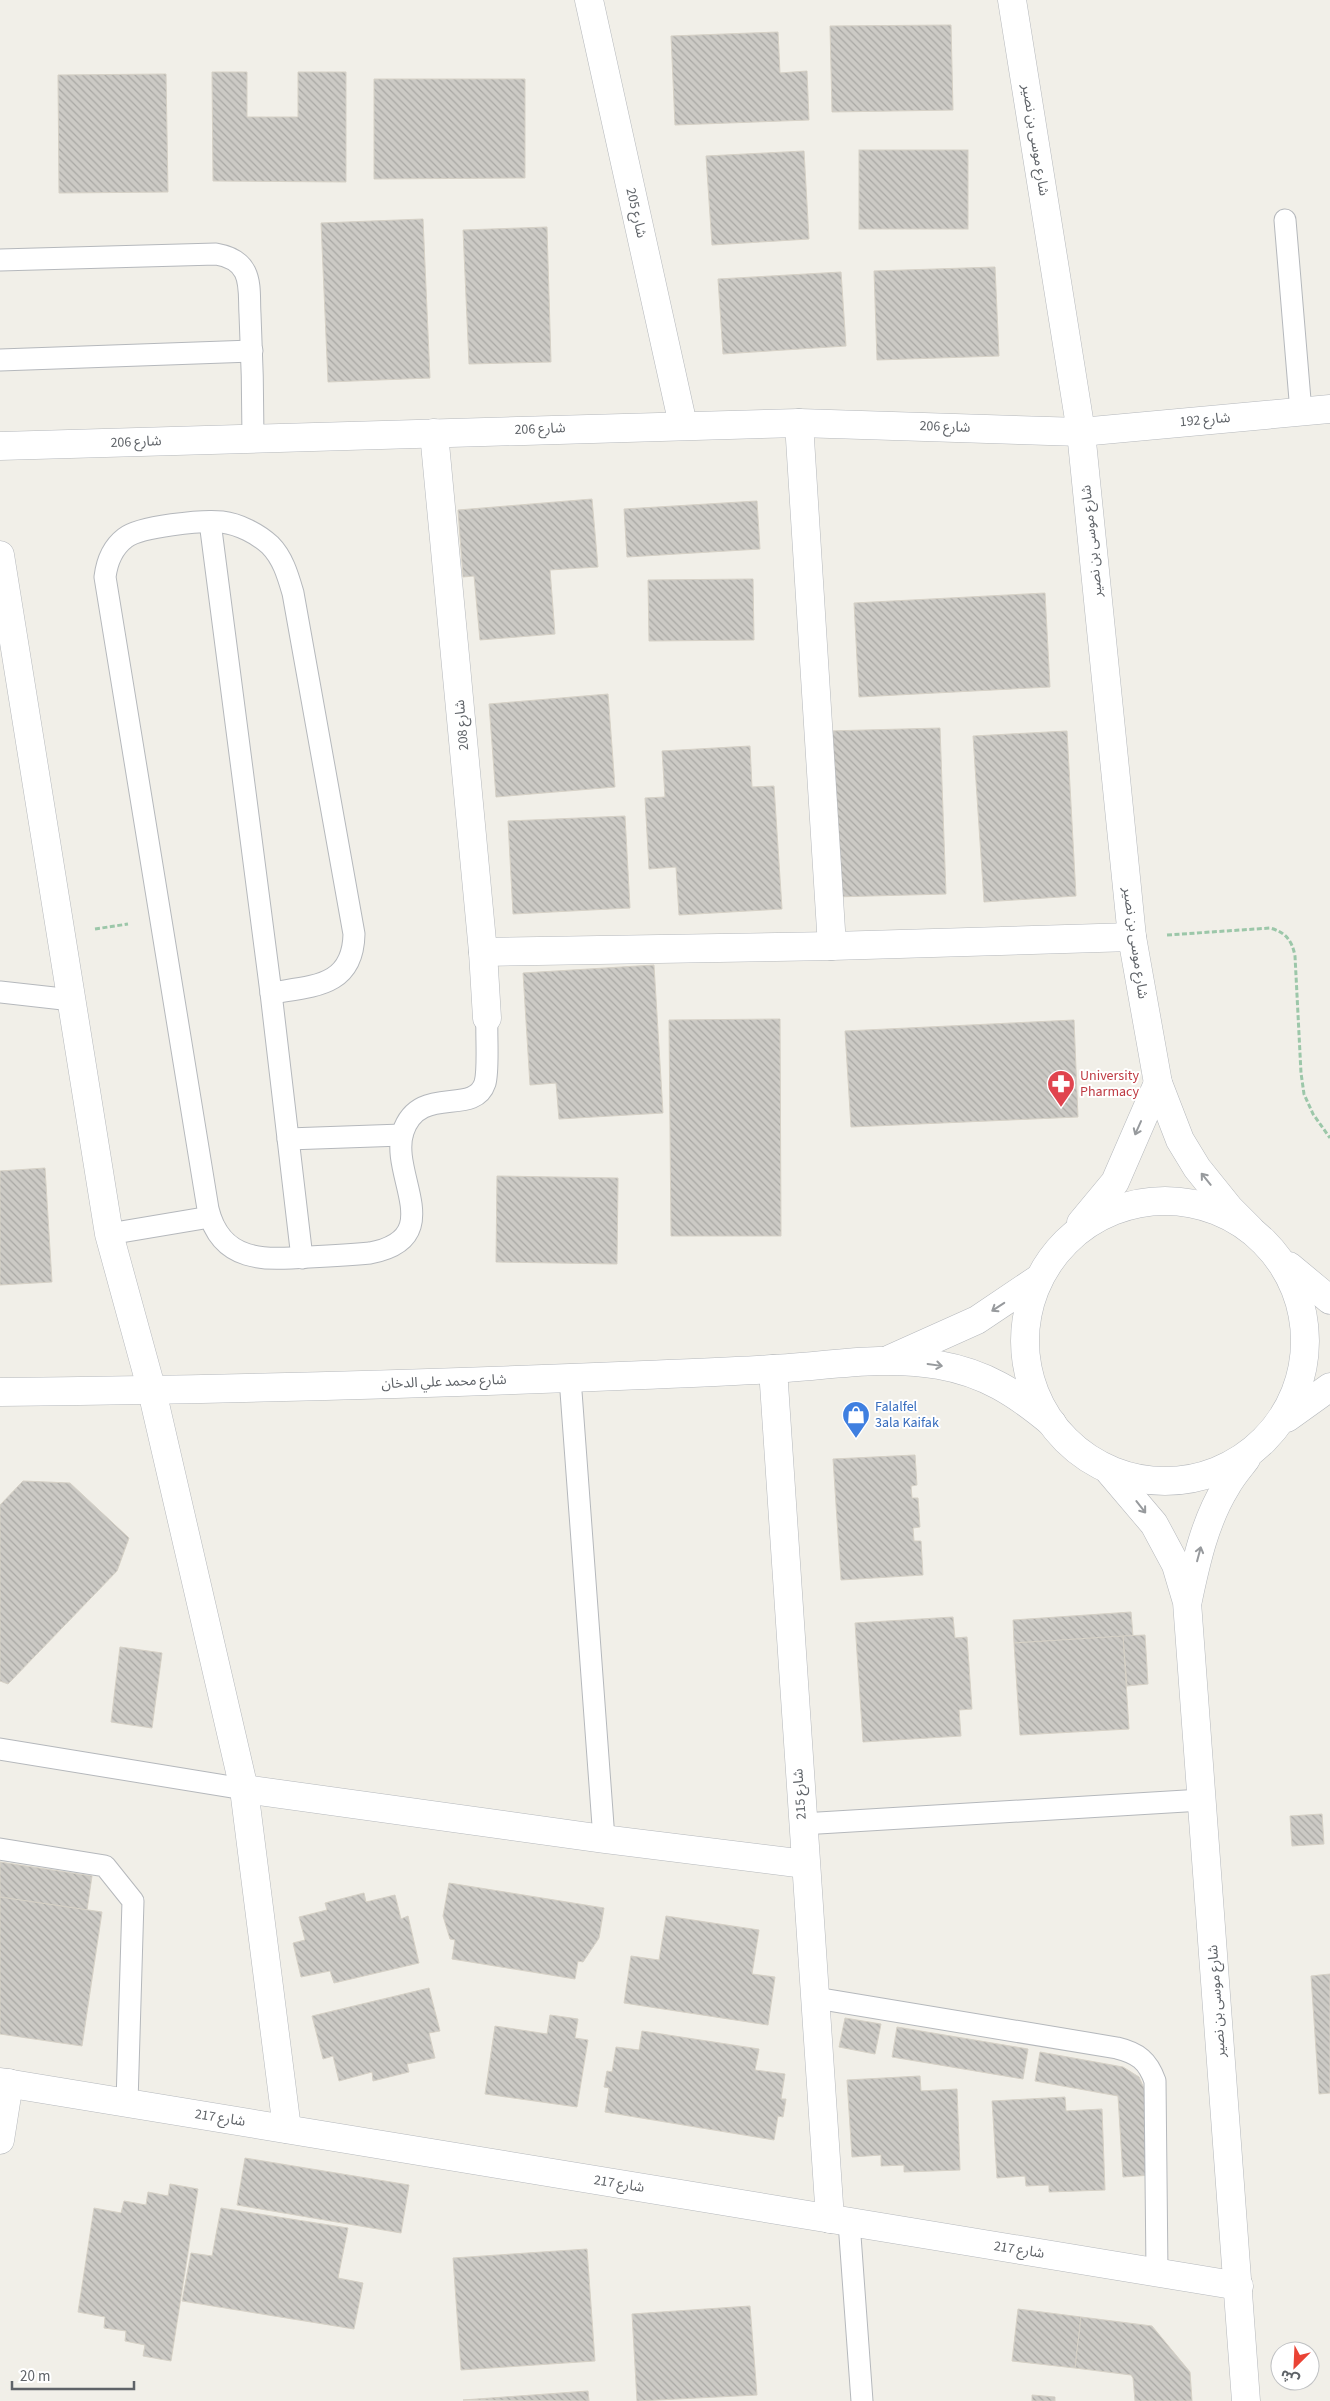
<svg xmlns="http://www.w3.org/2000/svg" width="1330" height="2401" font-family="'Source Sans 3','Noto Sans Arabic',sans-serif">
	<defs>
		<pattern id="building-back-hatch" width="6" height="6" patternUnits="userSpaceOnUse" patternTransform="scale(1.25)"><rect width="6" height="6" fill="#cccac5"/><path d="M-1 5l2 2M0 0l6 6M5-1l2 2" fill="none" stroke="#a9a8a4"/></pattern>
	</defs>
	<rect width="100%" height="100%" fill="#f1efe8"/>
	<g fill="url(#building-back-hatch)" stroke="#d6d1c6">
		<path d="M951 25 953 110 832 112 830 26Z"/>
		<path d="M778 32 780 73 807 71 809 120 675 125 671 36Z"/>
		<path d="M212 72H247V117H298V72H346V182L213 181Z"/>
		<path d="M166 74 168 192 59 193 58 75Z"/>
		<path d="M374 79H525V178L374 179Z"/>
		<rect x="859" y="150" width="109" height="79"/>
		<path d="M804 151 809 239 712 245 706 156Z"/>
		<path d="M423 219 430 378 328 382 321 223Z"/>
		<path d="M547 227 551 362 469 364 463 230Z"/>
		<path d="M995 267 999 356 877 360 874 271Z"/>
		<path d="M841 272 846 346 723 354 718 279Z"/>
		<path d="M592 499 598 567 550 570 555 634 480 640 474 576 463 577 458 510Z"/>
		<path d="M757 501 760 549 627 557 624 509Z"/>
		<path d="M753 579 754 640 649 641 648 580Z"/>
		<path d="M1045 593 1050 687 859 697 854 603Z"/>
		<path d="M608 694 615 787 496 797 489 704Z"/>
		<path d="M940 728 946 894 833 897 828 731Z"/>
		<path d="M1067 731 1076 896 984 902 973 736Z"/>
		<path d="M750 746 752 787 774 786 782 909 679 915 676 867 649 869 645 798 665 797 662 751Z"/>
		<path d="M625 816 630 908 513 914 508 821Z"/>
		<path d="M654 965 663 1113 559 1119 556 1083 530 1085 523 973Z"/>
		<path d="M780 1019 781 1236H671L669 1020Z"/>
		<path d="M1074 1020 1078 1117 851 1127 845 1031Z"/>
		<path d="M45 1168 52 1282 0 1285V1171Z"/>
		<path d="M497 1176 618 1178 617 1264 496 1262Z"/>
		<path d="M915 1455 917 1485 911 1486 912 1498H918L920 1527 913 1528 914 1541H921L923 1575 841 1580 833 1459Z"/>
		<path d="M23 1481 70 1483 129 1538 117 1571 8 1684 0 1681V1505Z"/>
		<path d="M1131 1612 1133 1636 1014 1643 1013 1620Z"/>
		<path d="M953 1617 955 1638 967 1637 972 1709 959 1710 961 1736 863 1742 855 1623Z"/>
		<path d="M1145 1635 1148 1684 1127 1686 1123 1636Z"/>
		<path d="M1123 1636 1129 1729 1020 1735 1014 1643Z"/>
		<path d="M120 1647 162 1653 152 1728 111 1722Z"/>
		<path d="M1322 1814 1324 1844 1292 1846 1290 1816Z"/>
		<path d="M0 1862 92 1876 87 1910 0 1897Z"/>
		<path d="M449 1883 604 1908 599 1938 583 1962 578 1961 575 1979 452 1959 455 1940 450 1939 443 1916Z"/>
		<path d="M364 1893 366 1902 395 1895 401 1919 408 1916 419 1963 334 1983 330 1971 301 1977 293 1943 305 1940 299 1917 327 1910 325 1903Z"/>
		<path d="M0 1897 102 1912 82 2046 0 2034Z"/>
		<path d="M666 1916 759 1930 752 1974 775 1977 768 2025 624 2003 631 1956 659 1960Z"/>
		<path d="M1330 1974V2093L1319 2094 1311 1976Z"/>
		<path d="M429 1988 440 2031 429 2033 435 2058 407 2064 409 2072 373 2081 372 2072 339 2081 333 2056 323 2059 312 2016Z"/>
		<path d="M550 2015 578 2019 575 2038 588 2040 577 2107 485 2094 495 2026 547 2034Z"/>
		<path d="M845 2018 881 2024 875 2054 839 2047Z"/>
		<path d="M897 2027 1028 2049 1023 2079 892 2057Z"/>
		<path d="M642 2031 759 2049 755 2070 785 2074 781 2099H786L783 2117 778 2116 774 2140 605 2112 609 2088 604 2087 607 2071 612 2072 616 2047 639 2050Z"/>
		<path d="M1040 2052 1123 2067 1139 2077 1147 2095 1152 2175 1123 2177 1118 2096 1035 2081Z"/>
		<path d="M920 2076 921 2091 957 2089 960 2170 904 2172V2165L881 2166V2155L852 2157 847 2080Z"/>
		<path d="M1065 2097 1066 2111 1102 2109 1105 2190 1049 2192V2185L1026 2186 1025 2176 997 2178 992 2101Z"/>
		<path d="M245 2158 409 2185 401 2233 237 2205Z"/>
		<path d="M170 2184 198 2189 171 2361 143 2356 145 2345 125 2341 126 2331 104 2328 105 2317 78 2312 94 2208 121 2213 124 2201 146 2205 148 2192 168 2196Z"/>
		<path d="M221 2208 348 2228 338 2278 363 2283 354 2329 182 2301 191 2253 212 2256Z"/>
		<path d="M587 2249 595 2361 461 2370 453 2258Z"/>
		<path d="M750 2306 757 2395 637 2401 632 2314Z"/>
		<path d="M1018 2309 1081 2317 1075 2368 1012 2361Z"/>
		<path d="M1081 2317 1152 2326 1190 2372 1192 2401H1135L1133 2378 1131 2375 1075 2368Z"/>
		<path d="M588 2391 589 2401 463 2400Z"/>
		<path d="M1032 2395 1055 2397V2401H1032Z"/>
	</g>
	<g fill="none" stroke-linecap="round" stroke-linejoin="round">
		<defs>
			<g id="service">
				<path d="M1285 220 1301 412"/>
				<path d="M0 260 216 254C228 256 239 260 245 272 251 284 249 300 250 314 252 355 253 397 253 438"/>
				<path d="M0 360 252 351"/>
				<path d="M210 522 271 993 302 1258"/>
				<path d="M0 992 72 1000"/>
				<path d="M271 993C313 986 353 987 354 934L293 593C288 576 283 558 270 545 258 534 239 524 222 522 203 520 140 526 125 538 112 548 107 561 105 577L208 1209C221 1263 265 1260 309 1257 330 1256 350 1255 370 1253 449 1238 389 1175 403 1132 419 1083 474 1117 485 1083 489 1069 486 1035 487 1018"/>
				<path d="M288 1139 402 1135"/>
				<path d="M109 1234 210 1217"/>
				<path d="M570 1378 604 1839"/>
				<path d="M0 1749 244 1789"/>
				<path d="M802 1824 1202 1800"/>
				<path d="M0 1849 105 1866 133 1901 127 2103"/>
				<path d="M816 1998 1117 2048C1138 2053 1148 2061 1155 2081L1157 2272"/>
				<path d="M849 2222 862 2401"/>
			</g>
			<g id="minor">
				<path d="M589 0 683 425"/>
				<path d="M799 423 832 946"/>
				<path d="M434 433 483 952 487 1018"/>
				<path d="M0 446 799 423 1081 432 1330 409"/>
				<path d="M0 555 109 1234 152 1391 244 1789 287 2129"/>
				<path d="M483 952 832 946 1132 937"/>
				<path d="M773 1369 830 2219"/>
				<path d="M244 1789 604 1839 805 1864"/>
				<path d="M0 2082 1239 2286"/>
				<path d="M0 2140 9 2083"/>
			</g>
			<g id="tertiary">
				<path d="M1012 0 1081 432 1132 937 1158 1083 1180 1140 1197 1168 1230 1209 1250 1229"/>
				<circle cx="1165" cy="1341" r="140"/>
				<path d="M1081 1223 1115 1182 1158 1083"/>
				<path d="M1289 1266 1330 1300"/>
				<path d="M890 1359 977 1320 1038 1279"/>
				<path d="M0 1392C215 1390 430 1384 644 1375 687 1373 730 1372 773 1369 828 1366 884 1355 939 1365 985 1373 1016 1393 1052 1423"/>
				<path d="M1287 1418 1330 1387"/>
				<path d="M1109 1471 1154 1524 1176 1565 1187 1602 1246 2401"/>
				<path d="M1188 1600C1196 1562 1205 1521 1226 1487 1231 1477 1239 1468 1246 1459"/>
			</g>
		</defs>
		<use href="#service" stroke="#b5b8bc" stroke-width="23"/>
		<use href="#minor" stroke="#b5b8bc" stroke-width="29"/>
		<use href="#tertiary" stroke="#b5b8bc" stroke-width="29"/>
		<g stroke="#9cc7a9" stroke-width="3" stroke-dasharray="5 2.5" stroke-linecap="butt">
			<path d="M95 929 128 924"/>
			<path d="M1167 935 1270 928C1285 932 1292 940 1295 956L1301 1073 1304 1094 1313 1114 1330 1138"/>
		</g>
		<use href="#service" stroke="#fff" stroke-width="21"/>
		<use href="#minor" stroke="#fff" stroke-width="28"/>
		<use href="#tertiary" stroke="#fff" stroke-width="28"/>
	</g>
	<defs><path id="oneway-shaft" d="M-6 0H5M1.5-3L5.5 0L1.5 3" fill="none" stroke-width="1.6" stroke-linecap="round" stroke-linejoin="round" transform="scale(1.25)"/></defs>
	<g stroke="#979a9d">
		<use href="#oneway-shaft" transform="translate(1138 1128) rotate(114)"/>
		<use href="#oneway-shaft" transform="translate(1206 1179) rotate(-129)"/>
		<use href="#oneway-shaft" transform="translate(998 1307) rotate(147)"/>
		<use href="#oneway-shaft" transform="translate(935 1365) rotate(8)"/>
		<use href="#oneway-shaft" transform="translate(1141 1507) rotate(52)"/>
		<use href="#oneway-shaft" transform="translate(1199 1554) rotate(-75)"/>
	</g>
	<defs>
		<symbol id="pharmacy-pin" viewBox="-11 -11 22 30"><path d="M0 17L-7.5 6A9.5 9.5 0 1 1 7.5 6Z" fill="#e0444e" stroke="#fff"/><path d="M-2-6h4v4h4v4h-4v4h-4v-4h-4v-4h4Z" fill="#fff"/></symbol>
		<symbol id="shop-pin" viewBox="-11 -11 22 30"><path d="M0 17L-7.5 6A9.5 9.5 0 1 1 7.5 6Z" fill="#3f7fe0" stroke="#fff"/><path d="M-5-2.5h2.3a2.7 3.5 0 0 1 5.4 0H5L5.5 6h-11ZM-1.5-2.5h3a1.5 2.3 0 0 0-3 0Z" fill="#fff"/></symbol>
	</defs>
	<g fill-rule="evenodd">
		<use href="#pharmacy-pin" x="1045" y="1068" width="32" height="43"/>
		<use href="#shop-pin" x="840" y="1399" width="32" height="43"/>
	</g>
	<g text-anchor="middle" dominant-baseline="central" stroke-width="4" stroke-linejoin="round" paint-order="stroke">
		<g font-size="14" fill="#5f6368" stroke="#fff">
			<text transform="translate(1035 140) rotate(81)">شارع موسى بن نصير</text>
			<text transform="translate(636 213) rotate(77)">شارع 205</text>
			<text transform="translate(1205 420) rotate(-5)">شارع 192</text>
			<text transform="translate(945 427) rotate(2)">شارع 206</text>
			<text transform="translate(540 429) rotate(-2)">شارع 206</text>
			<text transform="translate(136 442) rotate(-2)">شارع 206</text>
			<text transform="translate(1092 541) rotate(-96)">شارع موسى بن نصير</text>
			<text transform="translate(462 725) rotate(-95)">شارع 208</text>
			<text transform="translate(1135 943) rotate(82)">شارع موسى بن نصير</text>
			<text transform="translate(444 1382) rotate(-2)">شارع محمد علي الدخان</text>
			<text transform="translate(800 1794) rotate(-94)">شارع 215</text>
			<text transform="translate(1217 2001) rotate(-94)">شارع موسى بن نصير</text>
			<text transform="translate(220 2118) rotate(9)">شارع 217</text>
			<text transform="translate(619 2184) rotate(9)">شارع 217</text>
			<text transform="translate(1019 2250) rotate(9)">شارع 217</text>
		</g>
		<g font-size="14" fill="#be3a42" stroke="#fff" text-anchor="start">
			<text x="1080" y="1076">University<tspan x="1080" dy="16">Pharmacy</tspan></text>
		</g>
		<g font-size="14" fill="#366cbe" stroke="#fff" text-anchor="start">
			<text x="875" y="1407">Falalfel<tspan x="875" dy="16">3ala Kaifak</tspan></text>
		</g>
	</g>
	<g transform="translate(1295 2366) rotate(204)"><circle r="24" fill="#ffffff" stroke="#bfc1c3"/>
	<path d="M0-4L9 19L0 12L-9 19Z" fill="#ea4335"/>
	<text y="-8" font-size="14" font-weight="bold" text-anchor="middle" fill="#5f6368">ش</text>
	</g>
	<path d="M12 2381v8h122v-8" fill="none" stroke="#5f6368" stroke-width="2.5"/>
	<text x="20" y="2381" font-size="15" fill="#5f6368" stroke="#ffffff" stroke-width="4" paint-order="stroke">20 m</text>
</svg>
